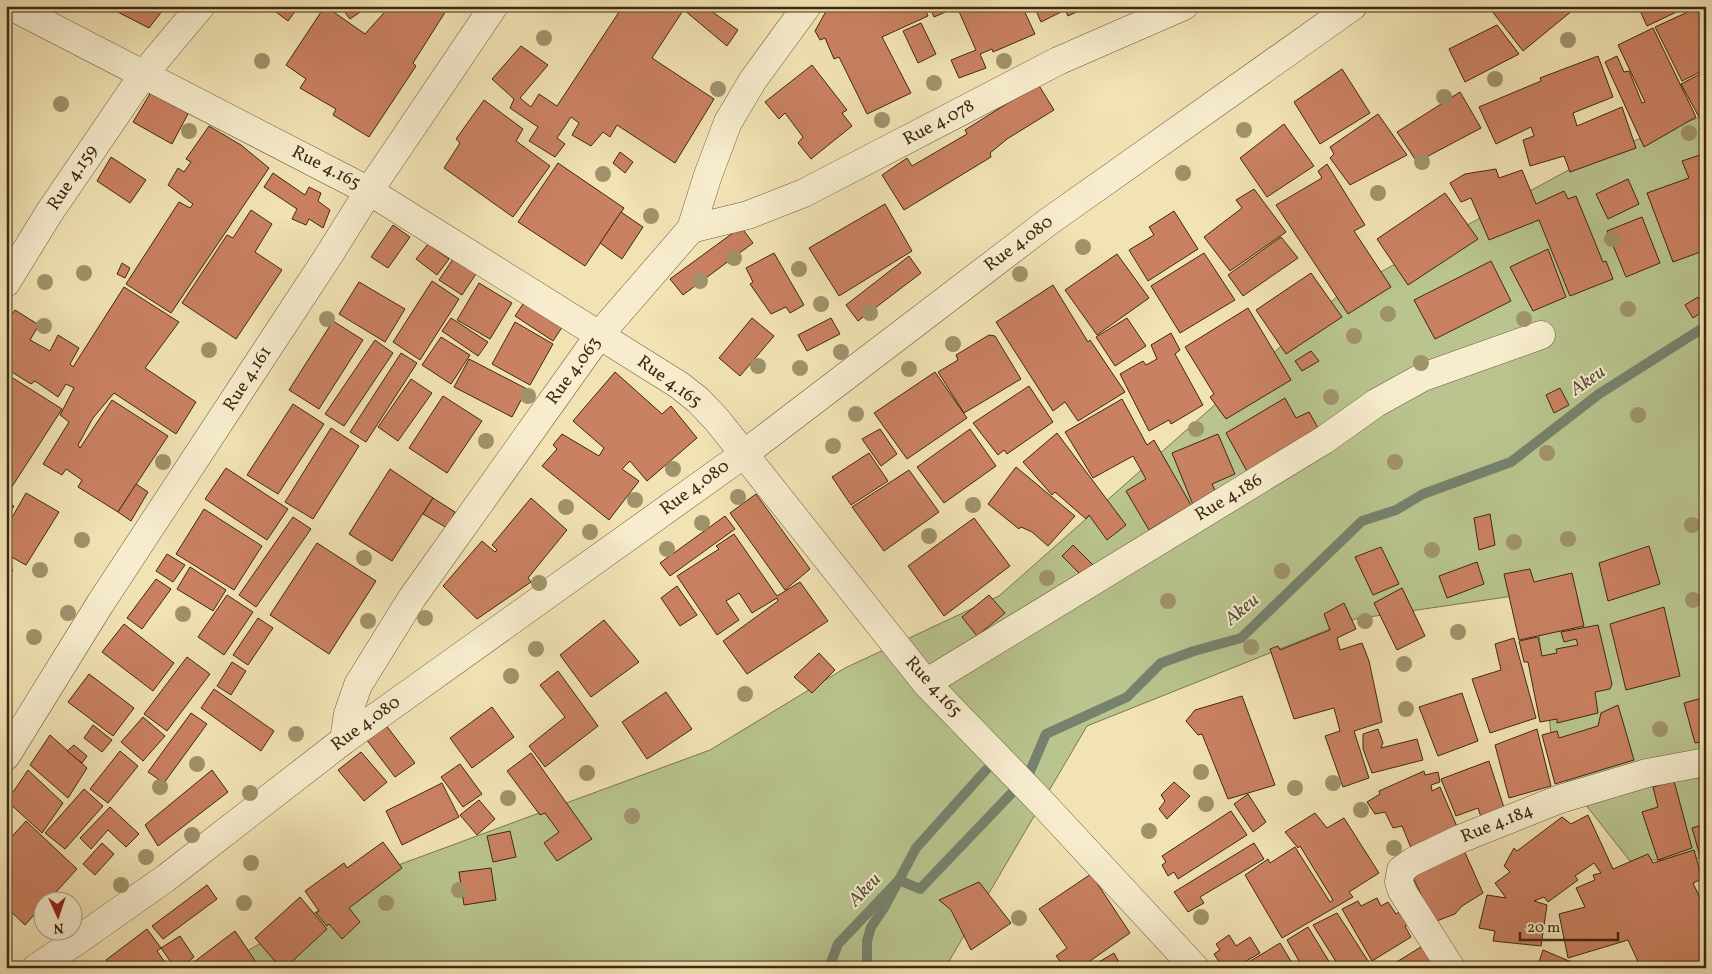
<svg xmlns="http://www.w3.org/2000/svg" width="1712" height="974" font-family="Vollkorn,serif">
	<rect width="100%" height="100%" fill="#f2e3b4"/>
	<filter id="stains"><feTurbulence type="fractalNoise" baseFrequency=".004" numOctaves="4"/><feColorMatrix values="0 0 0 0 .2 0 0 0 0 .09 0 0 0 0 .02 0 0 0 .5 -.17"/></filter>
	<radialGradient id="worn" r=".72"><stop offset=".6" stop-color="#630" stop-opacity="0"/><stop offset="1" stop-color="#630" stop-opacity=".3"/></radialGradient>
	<path fill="#b9c48e" stroke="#7c764f" d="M1706 115V858L1630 861 1555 766 1534 593 1355 619 1087 726 945 968H217L401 864 710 750 845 668 999 596 1340 294 1600 153Z"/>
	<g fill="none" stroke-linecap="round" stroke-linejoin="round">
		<g stroke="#76826c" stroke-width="10">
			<path d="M829 968 838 944 899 880 920 889 1028 776 1046 734 1127 697 1161 663 1194 651 1241 638 1362 521 1396 510 1423 494 1511 462 1599 394 1706 326"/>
			<path d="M869 968 867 964V941L871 927 884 908 916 848 986 770"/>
		</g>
	</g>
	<g fill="#ca8161" stroke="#3e2910">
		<path d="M106 6H166L149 28Z"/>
		<path d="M268 6H299L288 21Z"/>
		<path d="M325 6 365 34 390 6H449L413 63 416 66 369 137 333 115 336 109 300 88 306 79 286 65Z"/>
		<path d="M340 6H369L350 19Z"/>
		<path d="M623 6H686L652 58 714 99 675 163 617 125 610 137 603 132 591 146 572 135 579 123 571 117 557 138 565 144 555 157 529 141 538 127 510 108 514 99 492 79 521 46 548 65 520 98 531 107 539 94 557 106Z"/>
		<path d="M686 6H704L738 30 727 46 684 10Z"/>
		<path d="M829 6H924L928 16 882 37 911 93 867 114 839 57 834 59 825 38 820 40 815 31Z"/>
		<path d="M929 6H1022L1035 34 993 52 992 49 980 54 986 68 959 78 951 60 976 50 957 7 934 17Z"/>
		<path d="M1034 6H1073L1041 22Z"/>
		<path d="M1073 6H1089L1068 16 1065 10Z"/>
		<path d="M1488 6H1570L1573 10 1523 51Z"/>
		<path d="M1638 6H1689L1647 26Z"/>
		<path d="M1701 6H1706V69L1682 81 1655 27Z"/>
		<path d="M921 23 936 54 918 63 903 31Z"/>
		<path d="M1497 25 1519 54 1465 82 1449 49Z"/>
		<path d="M1653 28 1696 117 1644 147 1605 62 1617 56 1624 72 1629 71 1642 103 1645 102 1618 45Z"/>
		<path d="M1598 56 1613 97 1573 113 1577 126 1622 107 1636 148 1570 172 1564 156 1530 166 1523 140 1534 136 1531 127 1496 144 1479 107 1541 81 1540 78Z"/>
		<path d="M812 65 847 110 842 113 852 126 811 159 798 143 803 137 785 113 779 119 765 102Z"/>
		<path d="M1342 69 1370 113 1320 144 1294 102Z"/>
		<path d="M1706 71V113L1699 117 1681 84Z"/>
		<path d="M1038 84 1054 110 1007 139 990 153 991 157 904 210 882 175 907 158 912 166 967 134 965 130Z"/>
		<path d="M151 92 190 110 172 144 133 122Z"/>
		<path d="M1460 92 1481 128 1417 162 1397 132Z"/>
		<path d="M484 100 523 129 516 141 550 166 513 217 444 168 460 143 456 139Z"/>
		<path d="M1378 114 1407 155 1350 185 1330 158 1334 154 1330 147Z"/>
		<path d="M1284 124 1314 166 1267 197 1240 158Z"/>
		<path d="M209 126 241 145 269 168 171 313 126 284 179 202 190 208 193 204 168 185 178 168 184 172 191 162 186 159Z"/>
		<path d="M620 152 633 162 625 173 613 163Z"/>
		<path d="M1706 153V250L1673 262 1647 193 1689 178 1682 161Z"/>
		<path d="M111 157 146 180 130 203 97 181Z"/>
		<path d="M558 163 624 208 585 266 518 222Z"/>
		<path d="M1327 164 1365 225 1354 231 1391 287 1348 314 1276 205 1322 178 1318 171Z"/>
		<path d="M1496 169 1499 178 1522 170 1536 204 1564 191 1568 199 1576 196 1603 262 1606 261 1613 279 1570 296 1539 220 1489 240 1471 198 1461 202 1450 183 1465 174Z"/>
		<path d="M273 173 305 195 309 187 321 193 318 201 330 210 323 228 309 219 306 225 292 219 297 209 264 187Z"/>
		<path d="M1628 179 1639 204 1608 219 1596 194Z"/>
		<path d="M1254 189 1286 232 1230 271 1204 237 1242 208 1236 200Z"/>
		<path d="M1445 193 1478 239 1408 285 1377 239Z"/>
		<path d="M885 204 912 251 839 296 809 248Z"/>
		<path d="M251 210 272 224 255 252 282 270 236 339 182 303 227 235 233 238Z"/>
		<path d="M1174 211 1198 249 1148 281 1129 250 1154 235 1149 227Z"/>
		<path d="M621 212 643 227 622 259 600 243Z"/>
		<path d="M1642 217 1660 263 1626 277 1607 231Z"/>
		<path d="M393 225 410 237 388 268 371 257Z"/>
		<path d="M741 227 753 243 683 295 670 279Z"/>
		<path d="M1281 237 1298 258 1243 296 1228 275Z"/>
		<path d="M428 244 449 259 437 275 416 259Z"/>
		<path d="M1548 249 1566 297 1533 311 1510 267Z"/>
		<path d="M774 253 804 305 790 313 786 307 771 314 750 284 753 282 746 268Z"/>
		<path d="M1204 253 1235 300 1180 333 1151 286Z"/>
		<path d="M1117 254 1149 298 1097 335 1065 290Z"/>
		<path d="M909 256 921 273 858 321 846 305Z"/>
		<path d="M453 259 476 274 462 295 439 280Z"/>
		<path d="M1491 261 1511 301 1435 339 1414 300Z"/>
		<path d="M122 263 130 268 125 278 117 274Z"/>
		<path d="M1311 273 1342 317 1286 354 1256 310Z"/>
		<path d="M432 281 459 299 420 360 393 342Z"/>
		<path d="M359 282 405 309 385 342 339 314Z"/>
		<path d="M479 283 512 303 490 339 457 320Z"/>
		<path d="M1053 285 1088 342 1090 340 1125 392 1078 421 1065 402 1053 411 996 322Z"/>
		<path d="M124 287 179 322 145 368 196 402 176 434 114 393 93 418 78 445 80 448 112 400 168 436 118 512 78 487 82 480 66 469 62 475 43 464 69 422 60 415 74 388 66 384 58 397 35 381 31 384 7 369 6 371V323L15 310 39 325 30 340 50 351 58 335 79 348 70 364 73 367Z"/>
		<path d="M1698 297 1706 309 1693 318 1685 305Z"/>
		<path d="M525 301 563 326 553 341 515 316Z"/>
		<path d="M1248 308 1291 380 1226 419 1210 397 1214 394 1185 347Z"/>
		<path d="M451 318 488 342 478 356 442 331Z"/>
		<path d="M752 318 774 336 740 376 719 358Z"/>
		<path d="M831 318 840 334 807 351 798 335Z"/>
		<path d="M1127 318 1146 346 1115 366 1096 337Z"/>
		<path d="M333 321 363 340 319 409 289 390Z"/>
		<path d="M515 322 553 344 530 385 492 364Z"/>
		<path d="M1171 333 1180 350 1175 354 1203 405 1171 424 1169 420 1149 431 1120 374 1143 361 1146 365 1157 359 1151 345Z"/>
		<path d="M989 335 995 336 1021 379 964 413 938 372 958 360 956 355Z"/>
		<path d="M441 337 470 355 451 384 422 365Z"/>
		<path d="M375 340 393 353 344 426 325 414Z"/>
		<path d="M1311 351 1319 361 1302 371 1295 361Z"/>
		<path d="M401 353 417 363 366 442 350 432Z"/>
		<path d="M469 359 527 389 512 417 454 387Z"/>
		<path d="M615 372 662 414 671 406 697 438 647 481 630 461 622 469 639 481 609 520 542 466 557 449 553 445 562 434 599 456 604 448 573 421Z"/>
		<path d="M935 372 967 418 907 459 874 413Z"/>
		<path d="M8 375 62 409 6 496V377Z"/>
		<path d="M411 379 432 393 398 441 378 427Z"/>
		<path d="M1029 386 1053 422 1007 454 1004 450 998 455 973 423Z"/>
		<path d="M1560 388 1569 405 1554 413 1546 395Z"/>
		<path d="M443 396 482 421 447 473 409 448Z"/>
		<path d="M1285 398 1296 418 1309 412 1321 433 1249 475 1226 433Z"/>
		<path d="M1122 399 1147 445 1154 440 1191 505 1149 530 1126 491 1146 479 1133 456 1093 478 1065 432Z"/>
		<path d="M293 404 324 424 278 494 247 475Z"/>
		<path d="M331 428 359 446 313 519 285 502Z"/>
		<path d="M880 429 897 454 881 466 862 439Z"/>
		<path d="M970 429 996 466 944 503 917 467Z"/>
		<path d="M1057 433 1126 525 1107 540 1089 515 1086 519 1055 492 1052 495 1023 462Z"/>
		<path d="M1218 434 1235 474 1212 484 1217 495 1193 505 1172 453Z"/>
		<path d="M869 453 888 481 851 505 832 477Z"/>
		<path d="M1016 467 1075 516 1048 546 1032 532 1021 527 1019 529 988 504Z"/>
		<path d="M226 468 288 509 267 540 205 499Z"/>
		<path d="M390 469 433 498 392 561 349 534Z"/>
		<path d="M909 470 939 512 884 551 852 507Z"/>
		<path d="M136 484 148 492 131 521 118 512Z"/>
		<path d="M26 493 59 512 26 565 6 554V502L14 506 7 518 10 521Z"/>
		<path d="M756 494 810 569 785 590 730 513Z"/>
		<path d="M433 498 455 512 447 528 423 514Z"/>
		<path d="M531 498 567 530 528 578 531 582 477 619 443 586 482 541 495 552 497 550 492 545Z"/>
		<path d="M204 509 262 546 234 590 176 554Z"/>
		<path d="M1490 514 1495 545 1479 550 1474 518Z"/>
		<path d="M725 516 735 529 670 576 660 563Z"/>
		<path d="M293 517 311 529 256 607 239 595Z"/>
		<path d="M974 518 1010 566 944 616 908 566Z"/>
		<path d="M734 534 777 596 800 582 828 621 747 674 723 641 778 601 777 598 752 613 739 593 726 601 739 620 717 635 677 576 719 549 716 546Z"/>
		<path d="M317 543 376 581 329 654 270 615Z"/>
		<path d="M1073 545 1093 565 1083 577 1062 556Z"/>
		<path d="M1649 546 1660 584 1608 601 1599 563Z"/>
		<path d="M1381 547 1399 584 1373 595 1355 557Z"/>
		<path d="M167 554 185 565 173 582 156 571Z"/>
		<path d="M1477 562 1484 584 1447 598 1439 576Z"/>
		<path d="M6 566 13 570 6 581Z"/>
		<path d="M190 567 226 590 213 611 177 589Z"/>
		<path d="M1530 569 1534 582 1572 573 1584 626 1519 640 1504 574Z"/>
		<path d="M156 579 171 589 142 629 127 618Z"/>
		<path d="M677 586 697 615 680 626 661 598Z"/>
		<path d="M1402 588 1425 636 1397 650 1374 603Z"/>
		<path d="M227 595 253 612 224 655 198 637Z"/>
		<path d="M989 595 1005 613 977 636 962 617Z"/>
		<path d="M1344 603 1356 629 1337 638 1340 650 1362 643 1369 661 1382 722 1354 731 1369 778 1343 787 1325 736 1340 731 1334 708 1294 719 1270 649 1278 646 1280 650 1330 630 1324 614Z"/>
		<path d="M1664 607 1680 676 1626 690 1610 624Z"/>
		<path d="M258 618 273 628 248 665 233 655Z"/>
		<path d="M604 620 639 662 591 697 560 655Z"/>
		<path d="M124 624 174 663 153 691 102 652Z"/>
		<path d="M1598 625 1612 684 1610 689 1595 692 1598 713 1557 723V719L1540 722 1528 662H1524L1519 641 1538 637 1542 656 1557 653 1556 649 1578 645 1576 639 1564 642 1561 632Z"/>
		<path d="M1514 638 1536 718 1490 733 1472 679 1501 670 1495 644Z"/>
		<path d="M819 653 835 670 812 693 794 677Z"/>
		<path d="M187 657 210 674 167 731 144 714Z"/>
		<path d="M232 662 246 671 231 695 217 686Z"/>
		<path d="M558 671 598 726 545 767 529 746 565 717 540 685Z"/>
		<path d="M89 674 134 708 113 736 68 702Z"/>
		<path d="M214 689 274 731 261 751 201 708Z"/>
		<path d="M666 692 692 729 647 759 622 722Z"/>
		<path d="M1462 693 1478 741 1438 756 1419 707Z"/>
		<path d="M1242 696 1275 785 1228 799 1202 734 1198 735 1186 721 1195 710Z"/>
		<path d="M1706 697V741L1695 743 1684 703Z"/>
		<path d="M1618 705 1634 760 1555 784 1542 735 1557 731 1559 738 1598 726 1601 713Z"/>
		<path d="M492 707 514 737 472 768 450 738Z"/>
		<path d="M191 713 207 724 164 783 148 772Z"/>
		<path d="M143 717 165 736 143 761 121 742Z"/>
		<path d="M385 724 415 763 395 777 366 739Z"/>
		<path d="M93 725 112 740 102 752 84 738Z"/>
		<path d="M1378 729 1383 743 1381 748 1417 739 1423 760 1372 773 1363 749V734Z"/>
		<path d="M1537 729 1551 786 1509 798 1495 745Z"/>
		<path d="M50 735 87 768 68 798 30 765Z"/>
		<path d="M74 745 87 756 82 763 67 751Z"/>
		<path d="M120 751 138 766 108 803 90 789Z"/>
		<path d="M361 752 387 782 364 801 338 770Z"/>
		<path d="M531 753 592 839 557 861 544 843 559 832 545 813 540 815 507 771Z"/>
		<path d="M1489 761 1506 814 1483 823 1478 808 1456 816 1441 779Z"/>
		<path d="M460 764 482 794 463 807 441 777Z"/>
		<path d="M28 770 63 803 42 833 7 801Z"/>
		<path d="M212 770 228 792 158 846 145 825Z"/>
		<path d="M1424 771 1425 775 1438 772 1440 782 1431 785 1432 791 1440 787 1461 836 1414 855 1402 826 1393 828 1385 812 1375 814 1367 802 1380 794 1379 791Z"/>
		<path d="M1674 781 1692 848 1658 860 1642 812 1658 807 1653 787Z"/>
		<path d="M1174 782 1190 796 1167 819 1159 809 1165 801 1161 795Z"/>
		<path d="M442 783 459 817 402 845 386 811Z"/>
		<path d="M84 789 103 806 65 849 45 833Z"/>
		<path d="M1248 794 1266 822 1253 832 1234 804Z"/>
		<path d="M479 800 495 819 477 835 460 815Z"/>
		<path d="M110 807 139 834 126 847 108 830 91 849 80 838Z"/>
		<path d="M1231 811 1247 835 1178 879 1174 872 1168 876 1162 865 1166 862 1162 856Z"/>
		<path d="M1315 813 1327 828 1344 818 1379 873 1349 892 1353 897 1282 938 1245 875 1268 859 1270 863 1295 847 1330 902 1333 900 1300 846 1298 848 1285 832Z"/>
		<path d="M1588 815 1613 869 1648 854 1653 863 1694 850 1702 879 1693 883 1706 911V968H1641L1628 940 1568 958 1559 914 1585 907 1576 888 1595 880 1593 875 1601 873 1594 863 1575 876 1578 880 1548 902 1544 897 1534 901 1547 905 1541 946 1493 941 1495 931 1479 928 1487 895 1506 898 1495 883 1510 872 1504 866 1514 848 1517 851 1562 817 1571 824Z"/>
		<path d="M26 821 77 869 47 902H42V906L25 925 6 907V843Z"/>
		<path d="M1706 824V877L1692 828Z"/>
		<path d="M510 831 516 857 493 862 487 836Z"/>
		<path d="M383 842 402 868 349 908 360 922 342 939 329 924 327 926 316 913 319 911 305 891 344 863 347 868Z"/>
		<path d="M102 843 114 854 95 875 83 864Z"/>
		<path d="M1254 843 1264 859 1200 897 1204 903 1188 912 1174 892Z"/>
		<path d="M1462 846 1483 893 1462 906 1455 914 1434 922 1409 869Z"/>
		<path d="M491 868 496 900 464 905 459 872Z"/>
		<path d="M1091 874 1130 933 1080 968H1065L1056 956 1067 948 1039 909Z"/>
		<path d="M979 882 1011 923 971 950 951 910 939 900Z"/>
		<path d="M207 885 217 899 163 939 152 926Z"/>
		<path d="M300 897 327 929 285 968H281L255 938Z"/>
		<path d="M1377 898 1381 906 1388 902 1396 914 1401 911 1409 923 1405 926 1411 937 1372 961 1342 909 1358 901 1361 906Z"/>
		<path d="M1337 913 1372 967 1370 968H1340L1313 925Z"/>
		<path d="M1308 927 1333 968H1303L1287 940Z"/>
		<path d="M147 929 161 948 157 951 169 968H111L106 960Z"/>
		<path d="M235 931 260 968H186Z"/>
		<path d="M1229 935 1236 946 1250 937 1260 953 1235 968H1223L1214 954 1220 950 1216 944Z"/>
		<path d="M180 936 194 957 180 968H175L161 948Z"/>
		<path d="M1280 943 1295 968H1239Z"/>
		<path d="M1424 945 1437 968H1387Z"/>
		<path d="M1543 950 1576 964 1603 966 1602 968H1537Z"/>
		<path d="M1114 953 1122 968H1089Z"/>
	</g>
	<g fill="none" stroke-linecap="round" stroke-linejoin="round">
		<defs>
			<g id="street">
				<path d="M11 6 369 191 679 385 698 400 717 420 926 683 1044 805 1195 968"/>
				<path d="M691 229 748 215 804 193 1058 61 1184 6"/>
				<path d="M6 283 49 213 143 75 201 6"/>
				<path d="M926 683 1324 440 1376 403 1423 377 1541 335"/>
				<path d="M344 740 348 714 358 685 412 598 600 334 691 229 708 175 728 122 753 80 807 6"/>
				<path d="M6 756 100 604 329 255 369 191 494 6"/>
				<path d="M36 968 78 940 166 878 344 740 744 454 1048 222 1353 6"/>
				<path d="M1451 968 1402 891 1399 882 1401 870 1412 862 1460 839 1560 799 1647 773 1706 762"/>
			</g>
		</defs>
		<use href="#street" stroke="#6b5839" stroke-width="29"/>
		<use href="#street" stroke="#f7edce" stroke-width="28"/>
	</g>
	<g fill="#a0926b">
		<circle cx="544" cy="38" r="8"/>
		<circle cx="1568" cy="40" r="8"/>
		<circle cx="262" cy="61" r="8"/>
		<circle cx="1004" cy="61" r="8"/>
		<circle cx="1495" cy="79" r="8"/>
		<circle cx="934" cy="83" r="8"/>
		<circle cx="718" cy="89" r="8"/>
		<circle cx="1444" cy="97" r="8"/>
		<circle cx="61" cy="104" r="8"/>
		<circle cx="882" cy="120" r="8"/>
		<circle cx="1244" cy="130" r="8"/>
		<circle cx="189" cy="131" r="8"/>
		<circle cx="1689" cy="133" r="8"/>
		<circle cx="1422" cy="162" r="8"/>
		<circle cx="1183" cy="173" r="8"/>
		<circle cx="603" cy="174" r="8"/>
		<circle cx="1378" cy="193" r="8"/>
		<circle cx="651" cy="216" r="8"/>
		<circle cx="1612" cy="239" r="8"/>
		<circle cx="1083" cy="247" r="8"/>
		<circle cx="734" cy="258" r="8"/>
		<circle cx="799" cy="269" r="8"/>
		<circle cx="84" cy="273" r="8"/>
		<circle cx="1020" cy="274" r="8"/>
		<circle cx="700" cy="281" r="8"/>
		<circle cx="45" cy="282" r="8"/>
		<circle cx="821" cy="304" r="8"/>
		<circle cx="1628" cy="309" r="8"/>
		<circle cx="870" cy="313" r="8"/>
		<circle cx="1388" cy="314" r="8"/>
		<circle cx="327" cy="319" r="8"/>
		<circle cx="1524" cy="319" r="8"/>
		<circle cx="44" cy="326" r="8"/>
		<circle cx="1354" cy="336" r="8"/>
		<circle cx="953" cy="344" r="8"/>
		<circle cx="209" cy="350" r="8"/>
		<circle cx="841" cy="352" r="8"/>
		<circle cx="1421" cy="363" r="8"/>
		<circle cx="758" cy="366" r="8"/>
		<circle cx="800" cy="368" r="8"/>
		<circle cx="909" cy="369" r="8"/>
		<circle cx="528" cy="396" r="8"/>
		<circle cx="1331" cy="397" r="8"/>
		<circle cx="856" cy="414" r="8"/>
		<circle cx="1638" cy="415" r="8"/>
		<circle cx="1196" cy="429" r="8"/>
		<circle cx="486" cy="441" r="8"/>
		<circle cx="833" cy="446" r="8"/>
		<circle cx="1547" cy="453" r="8"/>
		<circle cx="163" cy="462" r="8"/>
		<circle cx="1395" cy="462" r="8"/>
		<circle cx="673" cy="469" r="8"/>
		<circle cx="738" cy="497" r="8"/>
		<circle cx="635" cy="500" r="8"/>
		<circle cx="973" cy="505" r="8"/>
		<circle cx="566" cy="507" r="8"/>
		<circle cx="702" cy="523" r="8"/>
		<circle cx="1692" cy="525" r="8"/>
		<circle cx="590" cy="532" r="8"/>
		<circle cx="929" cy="536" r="8"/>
		<circle cx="1568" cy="539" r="8"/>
		<circle cx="82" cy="540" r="8"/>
		<circle cx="1514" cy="542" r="8"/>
		<circle cx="667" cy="549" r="8"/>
		<circle cx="1432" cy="550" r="8"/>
		<circle cx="364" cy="558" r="8"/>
		<circle cx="40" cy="570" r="8"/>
		<circle cx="1282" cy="571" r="8"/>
		<circle cx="1047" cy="578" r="8"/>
		<circle cx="539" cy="583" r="8"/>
		<circle cx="1693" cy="600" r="8"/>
		<circle cx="1168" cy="601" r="8"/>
		<circle cx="68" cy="613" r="8"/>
		<circle cx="183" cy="614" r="8"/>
		<circle cx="425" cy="618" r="8"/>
		<circle cx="368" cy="621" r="8"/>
		<circle cx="1365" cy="621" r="8"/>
		<circle cx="1458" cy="632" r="8"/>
		<circle cx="34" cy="637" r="8"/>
		<circle cx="1251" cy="647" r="8"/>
		<circle cx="536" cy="649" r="8"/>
		<circle cx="1404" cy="664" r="8"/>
		<circle cx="511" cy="676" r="8"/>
		<circle cx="745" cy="694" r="8"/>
		<circle cx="1406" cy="709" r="8"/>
		<circle cx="1660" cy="729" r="8"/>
		<circle cx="296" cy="734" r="8"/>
		<circle cx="197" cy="764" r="8"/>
		<circle cx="1201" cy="772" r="8"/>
		<circle cx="587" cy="773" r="8"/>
		<circle cx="1333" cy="783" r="8"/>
		<circle cx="160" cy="787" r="8"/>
		<circle cx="1295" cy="788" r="8"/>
		<circle cx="250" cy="793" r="8"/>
		<circle cx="508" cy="798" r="8"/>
		<circle cx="1206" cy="804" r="8"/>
		<circle cx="1361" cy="810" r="8"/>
		<circle cx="632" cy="816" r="8"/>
		<circle cx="1149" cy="831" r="8"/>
		<circle cx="192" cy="835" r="8"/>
		<circle cx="1394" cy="848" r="8"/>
		<circle cx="146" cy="857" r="8"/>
		<circle cx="251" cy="863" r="8"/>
		<circle cx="121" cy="885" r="8"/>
		<circle cx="459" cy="890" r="8"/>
		<circle cx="244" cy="903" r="8"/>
		<circle cx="386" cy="903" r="8"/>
		<circle cx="1201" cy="917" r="8"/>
		<circle cx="1019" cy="918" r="8"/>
	</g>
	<g text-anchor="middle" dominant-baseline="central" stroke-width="4" stroke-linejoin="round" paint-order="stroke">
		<g font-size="18" fill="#3e2910" stroke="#f7edce">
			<text transform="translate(939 123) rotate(-28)">Rue 4.078</text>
			<text transform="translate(326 168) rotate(27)">Rue 4.165</text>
			<text transform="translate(73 178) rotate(-56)">Rue 4.159</text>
			<text transform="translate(1019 244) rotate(-37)">Rue 4.080</text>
			<text transform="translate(574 371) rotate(-54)">Rue 4.063</text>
			<text transform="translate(248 379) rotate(-57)">Rue 4.161</text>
			<text transform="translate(669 382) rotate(36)">Rue 4.165</text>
			<text transform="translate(695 488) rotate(-36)">Rue 4.080</text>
			<text transform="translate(1229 498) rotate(-31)">Rue 4.186</text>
			<text transform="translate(933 687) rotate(48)">Rue 4.165</text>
			<text transform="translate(366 724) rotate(-36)">Rue 4.080</text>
			<text transform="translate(1497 824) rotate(-22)">Rue 4.184</text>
		</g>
		<g font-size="19" font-style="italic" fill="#564e36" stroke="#f7edce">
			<text transform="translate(1588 381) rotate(-35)">Akeu</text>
			<text transform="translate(1242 610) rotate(-40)">Akeu</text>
			<text transform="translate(865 890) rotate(-46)">Akeu</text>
		</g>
	</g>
	<rect width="1712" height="974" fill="none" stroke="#f2e3b4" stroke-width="25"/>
	<rect x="8" y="8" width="1697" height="959" fill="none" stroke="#3e2910" stroke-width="2.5"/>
	<rect x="12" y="12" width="1687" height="949" fill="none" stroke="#3e2910"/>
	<g transform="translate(58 916) rotate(177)"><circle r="24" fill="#f7edce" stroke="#ad9f82"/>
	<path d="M0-4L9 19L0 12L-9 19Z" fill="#8f2418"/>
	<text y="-8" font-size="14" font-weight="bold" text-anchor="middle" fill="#3e2910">N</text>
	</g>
	<path d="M1520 932v8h98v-8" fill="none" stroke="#3e2910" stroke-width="2.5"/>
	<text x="1527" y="932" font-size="15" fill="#3e2910" stroke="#f7edce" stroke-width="4" paint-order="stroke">20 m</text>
	<rect width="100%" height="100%" filter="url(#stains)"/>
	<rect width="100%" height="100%" fill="url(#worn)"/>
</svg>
